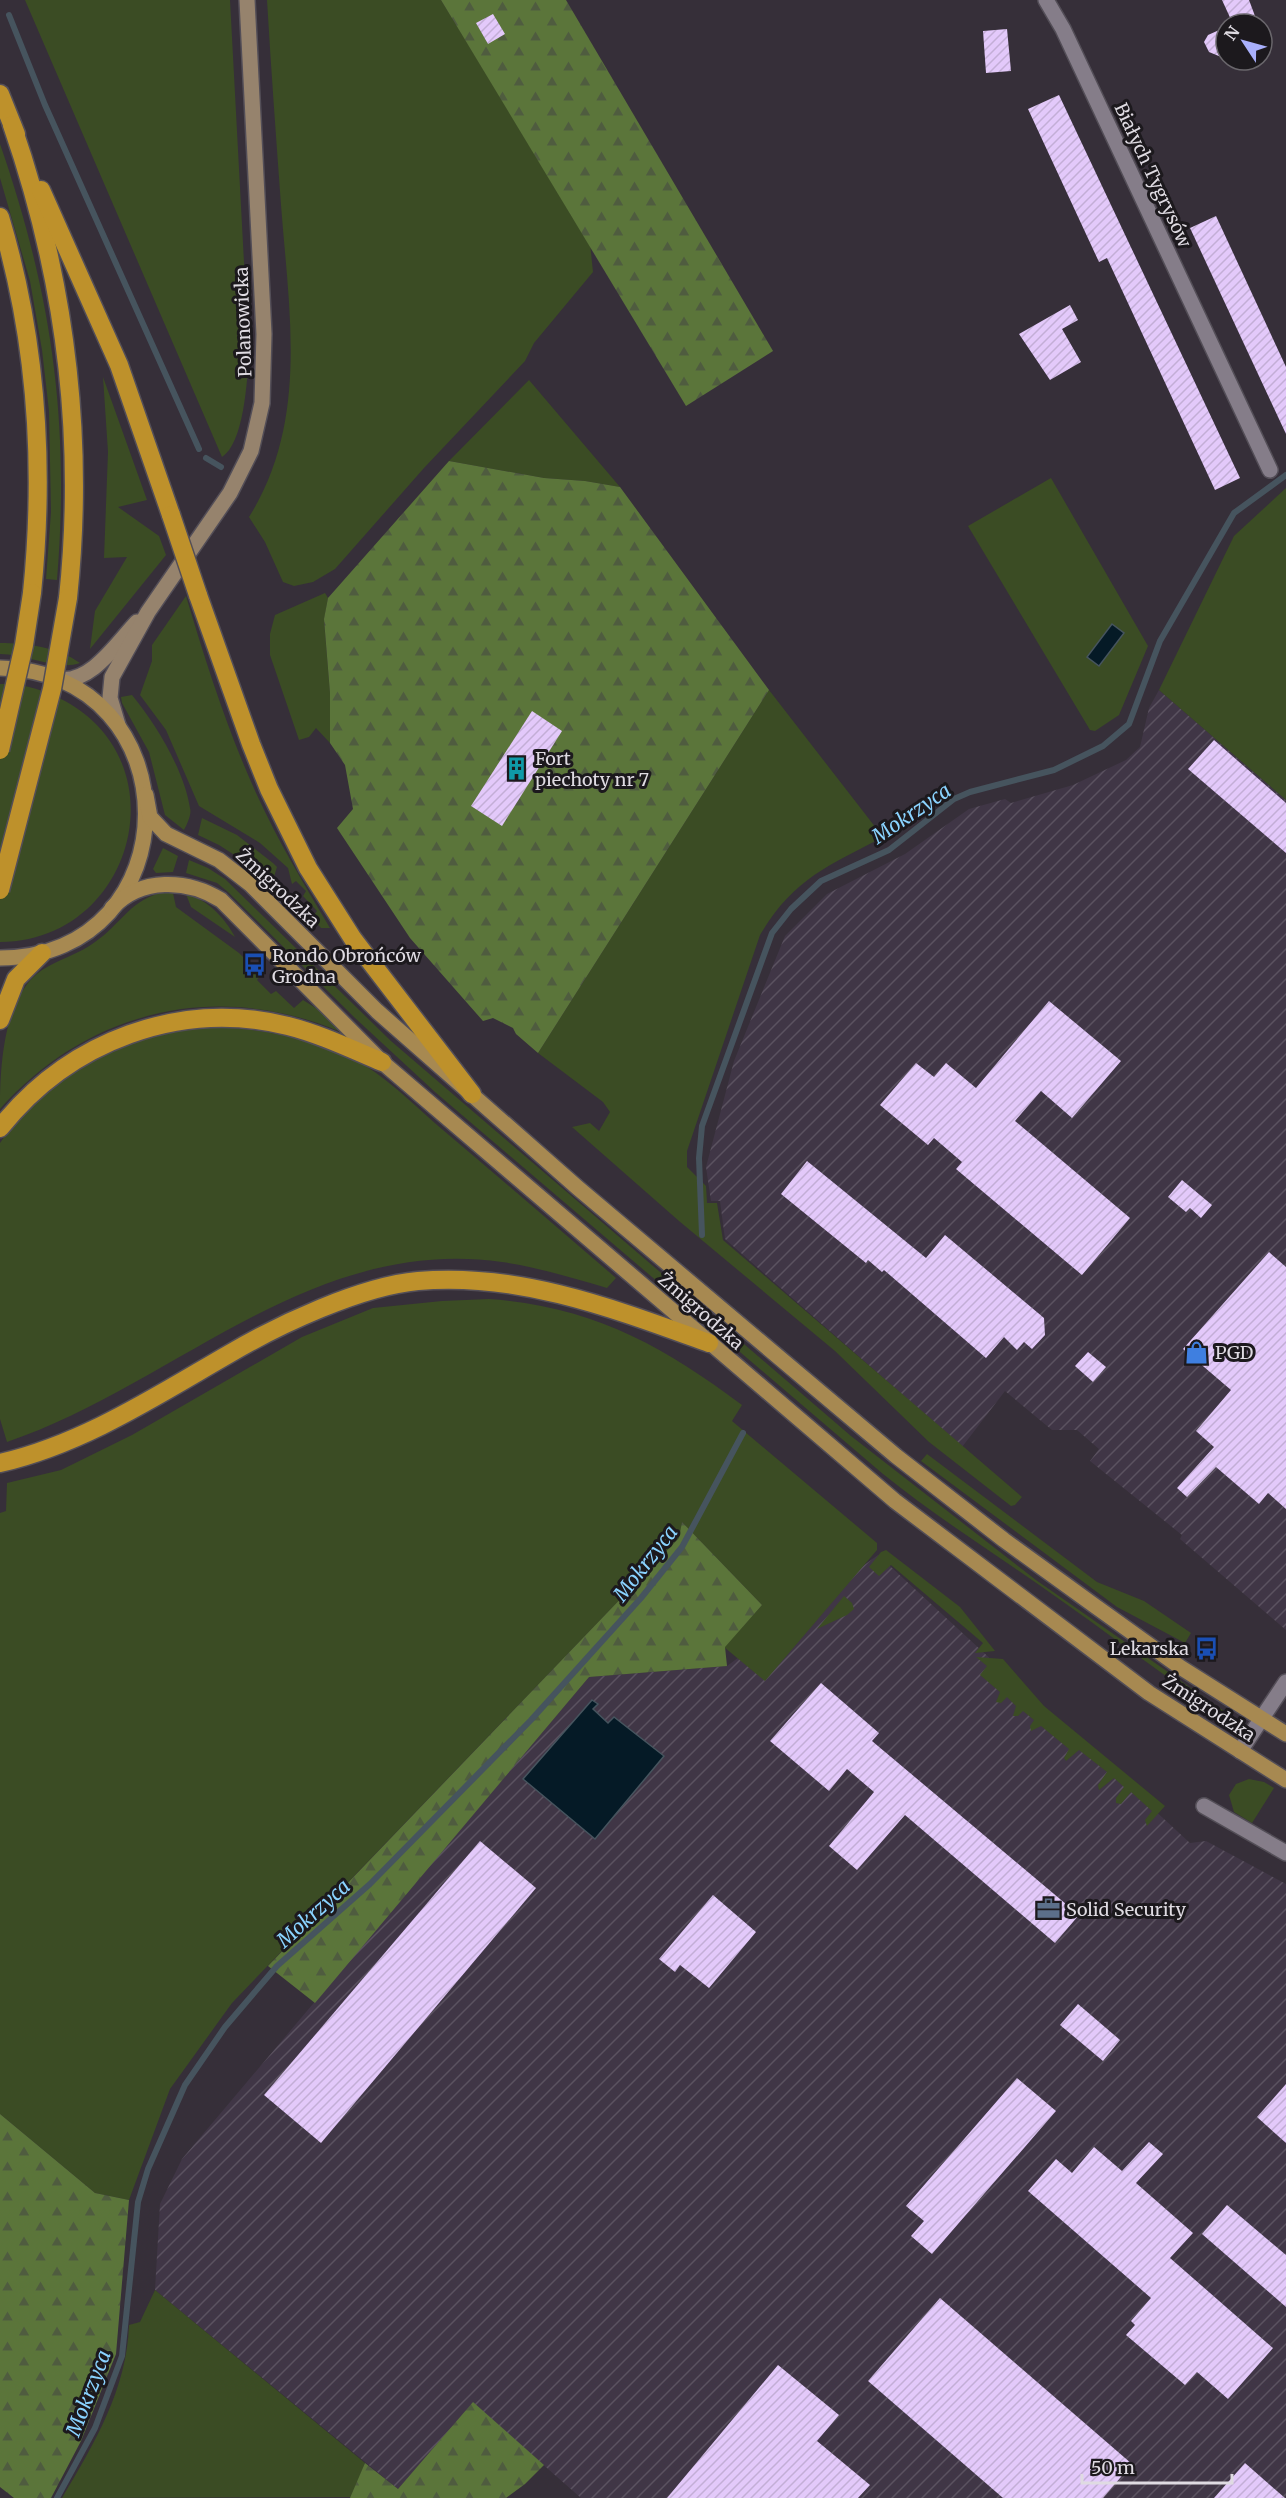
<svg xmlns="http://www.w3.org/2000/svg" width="1286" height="2498" font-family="Merriweather,serif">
	<defs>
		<pattern id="industrial-furrows" width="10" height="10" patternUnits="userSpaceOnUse" patternTransform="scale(1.5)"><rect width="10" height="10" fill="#403646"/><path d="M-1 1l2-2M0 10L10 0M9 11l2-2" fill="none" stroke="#5b5260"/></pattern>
		<pattern id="forest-firs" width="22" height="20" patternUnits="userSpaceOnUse" patternTransform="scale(1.5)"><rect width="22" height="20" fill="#5b753a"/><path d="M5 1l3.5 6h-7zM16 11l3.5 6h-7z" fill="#4f5c3f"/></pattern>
		<pattern id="building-hatch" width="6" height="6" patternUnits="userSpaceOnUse" patternTransform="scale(1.5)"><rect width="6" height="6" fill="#e3c9fa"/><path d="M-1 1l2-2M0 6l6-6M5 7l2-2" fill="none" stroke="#c3aed6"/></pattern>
	</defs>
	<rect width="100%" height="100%" fill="#362f39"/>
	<g fill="url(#industrial-furrows)">
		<path d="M1159 690 1286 800V1630L1180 1539 1182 1535 1090 1461 1099 1449 1077 1430H1052L1005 1391 962 1447 725 1239 720 1201H711L706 1167 734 1061 785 936 827 894 905 854 969 809 1005 799 1011 803 1073 785 1126 760 1140 747 1149 708Z"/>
		<path d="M878 1555 1190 1843 1206 1841 1286 1884V2498H581L473 2403 398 2489 155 2290 160 2204 182 2159 589 1677 727 1666Z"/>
	</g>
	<g fill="#3b4c24">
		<path d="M25 0H230L249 356C247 381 244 443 222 457Z"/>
		<path d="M267 0H441L590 243 593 272 534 343 525 361 424 468 335 569 313 582 294 586 283 582 265 542 249 517C309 421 289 312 281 205 276 137 271 68 267 0Z"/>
		<path d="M0 144C52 294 70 422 57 580L46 579 51 512 49 411 42 350 30 281 0 178Z"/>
		<path d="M103 377 147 500 118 507 159 536 166 555 90 649 95 611 127 557 104 558 108 452Z"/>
		<path d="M529 380 620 487 585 481 544 478 449 461Z"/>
		<path d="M1051 478 1148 646 1119 715 1095 731 1090 730 968 526Z"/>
		<path d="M1286 488V800L1159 690 1234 536Z"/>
		<path d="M325 593 328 598 324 620 330 693V743L316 728 309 737 299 740 270 655V634L275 615Z"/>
		<path d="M186 596C206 663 228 732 257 795 278 841 304 884 330 928H321L312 918 317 911 303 896 306 891 296 881 292 884 288 868 260 843 199 806 166 730 140 695 152 661V645Z"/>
		<path d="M0 643C26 643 58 647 80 663 57 671 26 654 0 654Z"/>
		<path d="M0 684C23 683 45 690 65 701 182 765 132 942 0 942Z"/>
		<path d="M769 690 883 837C827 867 794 878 760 935L687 1151V1167L706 1186 707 1203H717L723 1240 1022 1497 1015 1505 1011 1506 929 1442 835 1351 679 1221 572 1127 590 1123 599 1131 610 1112 603 1102 538 1053Z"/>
		<path d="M132 695C156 724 184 770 190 808 192 814 187 824 184 830L165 815 149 752 122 703 121 697Z"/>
		<path d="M202 818 237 835 273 863 277 867 273 880 219 845 198 835Z"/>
		<path d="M163 848 178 856 173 872 156 873 153 869Z"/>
		<path d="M189 860 208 868 225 879 391 1041 851 1436 1036 1580 1224 1711 1222 1713 1214 1710C1146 1663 1081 1613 1013 1567 969 1537 925 1508 883 1474L435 1092 355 1018 228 892 217 883 186 873Z"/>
		<path d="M159 893H173L176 907 239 953 261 975 257 980 271 994 276 991 294 1008 303 1000 319 1010 341 1032C218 980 89 1009 0 1109 0 1067 3 996 42 970 59 959 79 954 95 942 121 924 127 904 159 893Z"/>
		<path d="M186 894C208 900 224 917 235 937L191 907Z"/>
		<path d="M209 1027C258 1028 305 1036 350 1057 384 1074 414 1105 443 1130 501 1179 558 1228 616 1278L607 1288C573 1278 537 1267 502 1262 310 1235 175 1385 7 1442L0 1419V1143C47 1072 125 1035 209 1027Z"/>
		<path d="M489 1299C591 1306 662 1345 742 1405L732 1421 877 1543V1550L765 1681 724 1647 762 1605 682 1522 680 1537 232 2003 170 2089 129 2200 95 2193 0 2114V1513L6 1511 7 1483 61 1470 132 1435 302 1337 373 1308 442 1301Z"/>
		<path d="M927 1454 1097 1582 1144 1601 1191 1633 1185 1643 1117 1607 921 1461Z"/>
		<path d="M886 1550 960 1607 995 1651 975 1653 983 1643 891 1565 879 1576 869 1567 881 1552Z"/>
		<path d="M844 1596 852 1603 854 1609 847 1615 817 1629Z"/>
		<path d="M976 1657 1003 1659 1044 1706 1165 1806 1147 1826 1145 1820 1152 1811 1131 1792 1121 1804 1116 1803V1798L1124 1787 1114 1778 1099 1790 1098 1785 1107 1772 1079 1750 1066 1761 1064 1758 1069 1749 1041 1726 1031 1731 1030 1726 1034 1720 1023 1711 1018 1716H1013L1016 1706 1007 1697 1001 1703 996 1702 1000 1692 980 1675 987 1666Z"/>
		<path d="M1249 1779 1264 1782 1274 1788 1252 1823 1234 1812 1229 1795 1236 1784Z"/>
		<path d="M155 2290 365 2463 352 2497 62 2498C94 2444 127 2389 129 2325L140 2322Z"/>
	</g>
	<g fill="url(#forest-firs)">
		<path d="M441 0H566L773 351 686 406Z"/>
		<path d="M449 461 544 478 585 481 620 487 769 690 538 1053 516 1034 513 1028 493 1018 483 1021 410 938 337 828 353 809 345 765 330 743V693L324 619 328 598Z"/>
		<path d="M682 1522 762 1605 725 1647 727 1666 589 1677 315 2003 268 1966 679 1538Z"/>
		<path d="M0 2114 95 2193 129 2200 116 2354 81 2441 51 2498H14L0 2487Z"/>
		<path d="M473 2402 544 2465 525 2484 506 2498H350L365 2463 398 2489Z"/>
	</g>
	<g fill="#051a26" stroke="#46545e" stroke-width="1.5">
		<path d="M1112 624 1124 633 1099 666 1087 657Z"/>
		<path d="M592 1700 598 1704 593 1709 608 1723 614 1717 664 1756 595 1839 523 1779Z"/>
	</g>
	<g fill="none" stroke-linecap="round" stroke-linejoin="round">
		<g stroke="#46545e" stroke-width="6">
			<path d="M9 15 45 105 199 449"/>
			<path d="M206 458 221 467"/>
			<path d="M702 1235 699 1158 702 1126 772 933 791 909 821 881 889 850 954 799 970 792 1054 770 1103 746 1129 724 1160 641 1234 513 1286 475"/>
			<path d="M57 2498 95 2428 122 2356 138 2202 148 2169 185 2085 225 2027 277 1966 370 1884 531 1720 641 1598 682 1547 743 1433"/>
		</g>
	</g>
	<g fill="url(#building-hatch)">
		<path d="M1222 0H1249L1258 24H1233Z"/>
		<path d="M493 14 505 34 488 44 476 23Z"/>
		<path d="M1226 27V59L1209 52 1204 42 1208 35Z"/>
		<path d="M1007 29 1011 71 986 73 983 31Z"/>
		<path d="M1059 95 1240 478 1215 490 1107 258 1099 262 1028 109Z"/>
		<path d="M1216 216 1286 367V434L1190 228Z"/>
		<path d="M1070 305 1078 320 1062 329 1081 362 1050 380 1019 334Z"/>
		<path d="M532 711 562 731 502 826 471 806Z"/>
		<path d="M1214 740 1286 803V853L1188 769Z"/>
		<path d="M1049 1001 1121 1061 1072 1118 1041 1091 1015 1121 1130 1218 1082 1275 956 1169 962 1162 934 1138 928 1145 880 1105 916 1063 934 1077 946 1063 976 1088Z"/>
		<path d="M807 1161 926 1258 945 1235 1044 1318 1045 1335 1032 1349 1024 1342 1017 1350 1004 1337 986 1358 884 1270 882 1272 868 1260 866 1263 781 1194Z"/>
		<path d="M1182 1180 1212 1205 1201 1218 1190 1208 1186 1212 1168 1197Z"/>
		<path d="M1269 1252 1286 1267V1509L1268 1493 1259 1504 1216 1467 1187 1497 1177 1488 1214 1447 1196 1431 1231 1390 1183 1349Z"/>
		<path d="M1088 1352 1106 1367 1093 1382 1075 1366Z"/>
		<path d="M821 1683 879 1733 872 1741 1079 1915 1055 1943 905 1815 857 1870 829 1846 874 1792 847 1769 829 1791 770 1741Z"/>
		<path d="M480 1841 536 1888 321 2143 264 2095Z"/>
		<path d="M713 1895 756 1932 709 1988 680 1965 675 1972 659 1959Z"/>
		<path d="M1078 2004 1120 2040 1103 2061 1060 2025Z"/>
		<path d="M1017 2078 1056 2111 932 2254 911 2236 924 2221 906 2206Z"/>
		<path d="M1286 2084V2143L1257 2117Z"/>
		<path d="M1149 2142 1163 2154 1136 2183 1193 2233 1170 2258 1273 2348 1228 2399 1197 2372 1185 2385 1126 2335 1135 2325 1131 2321 1151 2298 1028 2191 1056 2159 1072 2173 1094 2147 1122 2171Z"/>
		<path d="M1227 2205 1286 2255V2307L1202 2234Z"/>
		<path d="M940 2298 1132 2464 1103 2498H1003L868 2381Z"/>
		<path d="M778 2365 839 2415 817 2441 870 2485 858 2498H667Z"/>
		<path d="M1245 2463 1285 2498H1214Z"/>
	</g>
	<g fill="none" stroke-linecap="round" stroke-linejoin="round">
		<defs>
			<g id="street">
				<path d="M1046 0 1063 29 1270 470"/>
				<path d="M1240 1751 1286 1682"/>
				<path d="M1204 1806 1286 1853"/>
			</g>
			<g id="secondary">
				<path d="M58 679C90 685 117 643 137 622"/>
				<path d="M118 725 110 698 112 677 148 612 230 493 251 451 262 403 264 334 247 0"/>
			</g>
			<g id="primary">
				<path d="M0 668C194 672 194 956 0 958"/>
				<path d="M146 795 150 817 166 834 219 860 250 884 377 1011 578 1188 896 1456 1004 1540 1095 1606 1180 1667 1286 1734"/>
				<path d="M112 908C141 877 187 879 221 900L382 1062 895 1501 1149 1693 1286 1780"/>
			</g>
			<g id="highway">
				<path d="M0 94 16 134"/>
				<path d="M12 125C65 278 85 437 68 598"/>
				<path d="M41 190 119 365 171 515"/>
				<path d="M0 217C37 340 45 465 32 593"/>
				<path d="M198 595 251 744 269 789 308 868 353 939 472 1094"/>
				<path d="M0 1020 16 979 42 953"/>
				<path d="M0 1128C69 1041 180 999 288 1026 320 1034 351 1049 382 1062"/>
				<path d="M0 1463C83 1444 156 1396 229 1354 278 1325 361 1286 418 1281 519 1272 615 1309 709 1343"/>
			</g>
		</defs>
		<use href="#street" stroke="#534e57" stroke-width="18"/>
		<use href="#secondary" stroke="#534e57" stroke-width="18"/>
		<use href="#primary" stroke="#534e57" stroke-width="18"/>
		<use href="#highway" stroke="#534e57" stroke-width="21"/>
		<use href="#street" stroke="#857d89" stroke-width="15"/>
		<use href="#secondary" stroke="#96836d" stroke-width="15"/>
		<use href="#primary" stroke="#a78951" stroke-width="15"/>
		<use href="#highway" stroke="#be912b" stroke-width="18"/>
		<defs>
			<g id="highway-bridge">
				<path d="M171 515 198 595"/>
				<path d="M0 750 24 645 32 593"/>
				<path d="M0 890 52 689 68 598"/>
			</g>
		</defs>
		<use href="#highway-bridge" stroke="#534e57" stroke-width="21" stroke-linecap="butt"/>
		<use href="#highway-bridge" stroke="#be912b" stroke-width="18"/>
	</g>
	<defs>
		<symbol id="building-bare" viewBox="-9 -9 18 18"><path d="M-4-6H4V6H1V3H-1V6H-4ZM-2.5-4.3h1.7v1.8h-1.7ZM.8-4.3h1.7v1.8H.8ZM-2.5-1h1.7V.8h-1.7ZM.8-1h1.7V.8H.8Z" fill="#0f9aa8" stroke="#1c191d" stroke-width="2.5" paint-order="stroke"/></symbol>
		<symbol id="bus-bare" viewBox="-9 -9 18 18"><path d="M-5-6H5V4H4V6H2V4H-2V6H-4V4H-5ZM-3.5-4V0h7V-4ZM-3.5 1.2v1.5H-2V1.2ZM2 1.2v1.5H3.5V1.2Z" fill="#1a4fb4" stroke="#1c191d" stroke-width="2.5" paint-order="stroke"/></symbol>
		<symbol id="shop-bare" viewBox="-9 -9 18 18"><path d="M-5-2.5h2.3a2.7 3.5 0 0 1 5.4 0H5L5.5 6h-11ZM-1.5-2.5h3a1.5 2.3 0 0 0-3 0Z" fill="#3f7fe0" stroke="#1c191d" stroke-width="2.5" paint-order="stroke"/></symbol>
		<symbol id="office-bare" viewBox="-9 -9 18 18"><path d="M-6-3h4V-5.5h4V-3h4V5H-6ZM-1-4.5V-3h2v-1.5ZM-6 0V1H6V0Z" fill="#5c6f8a" stroke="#1c191d" stroke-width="2.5" paint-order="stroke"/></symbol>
	</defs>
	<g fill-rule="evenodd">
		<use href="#building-bare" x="500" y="752" width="33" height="33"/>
		<use href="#bus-bare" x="238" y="948" width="33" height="33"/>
		<use href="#shop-bare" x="1180" y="1336" width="33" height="33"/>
		<use href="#bus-bare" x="1190" y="1632" width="33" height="33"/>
		<use href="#office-bare" x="1032" y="1892" width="33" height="33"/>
	</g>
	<g text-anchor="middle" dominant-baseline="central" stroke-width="6" stroke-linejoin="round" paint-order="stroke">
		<g font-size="18" fill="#dfdbe2" stroke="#1c191d">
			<text transform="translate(1153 175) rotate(65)">Białych Tygrysów</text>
			<text transform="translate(243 322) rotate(-92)">Polanowicka</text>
			<text transform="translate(278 888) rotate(43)">Żmigrodzka</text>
			<text transform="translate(701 1311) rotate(41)">Żmigrodzka</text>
			<text transform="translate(1209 1708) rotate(33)">Żmigrodzka</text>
		</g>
		<g font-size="18" fill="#dfdbe2" stroke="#1c191d" text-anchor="start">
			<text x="535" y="758">Fort<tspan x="535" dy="21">piechoty nr 7</tspan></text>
			<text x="272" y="955">Rondo Obrońców<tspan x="272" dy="21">Grodna</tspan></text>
			<text x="1215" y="1352">PGD</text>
			<text x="1189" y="1648" text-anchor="end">Lekarska</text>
			<text x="1066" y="1909">Solid Security</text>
		</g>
		<g font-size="20" font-style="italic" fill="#8ad3ff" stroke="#1c191d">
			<text transform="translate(911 813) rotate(-34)">Mokrzyca</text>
			<text transform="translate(645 1563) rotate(-52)">Mokrzyca</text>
			<text transform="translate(313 1913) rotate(-42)">Mokrzyca</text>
			<text transform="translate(88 2393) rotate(-69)">Mokrzyca</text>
		</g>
	</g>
	<g transform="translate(1244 42) rotate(306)"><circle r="28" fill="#1c191d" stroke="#6a676c" stroke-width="1.5"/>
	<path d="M0-4.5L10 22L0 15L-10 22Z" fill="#a9b0fc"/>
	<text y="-9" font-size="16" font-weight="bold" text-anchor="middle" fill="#dfdbe2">N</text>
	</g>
	<path d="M1082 2474v9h150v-9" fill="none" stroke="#dfdbe2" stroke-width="3"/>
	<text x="1091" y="2474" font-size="18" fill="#dfdbe2" stroke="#1c191d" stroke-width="4.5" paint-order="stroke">50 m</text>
</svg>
